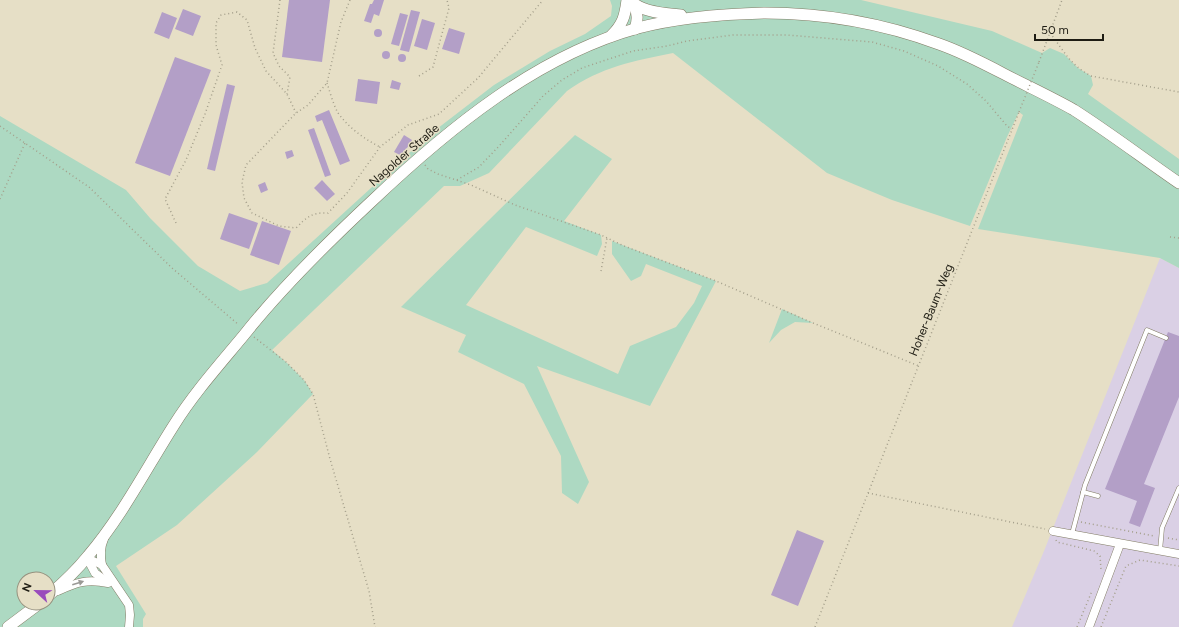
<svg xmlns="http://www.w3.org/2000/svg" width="1179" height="627" font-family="Figtree,sans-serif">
	<rect width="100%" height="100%" fill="#e6dfc6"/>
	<path fill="#dad0e5" d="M1160 258 1179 268V627H1012L1044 551Z"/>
	<g fill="#add9c2" fill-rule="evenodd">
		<path d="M610 0H861L992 31 1042 53 1050 48 1064 54 1078 68 1091 76 1093 85 1088 94 1179 159V268L1160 258 978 229 1023 115 1019 112 1007 137 970 226 892 200 827 173 673 53C633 61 601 67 567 91L489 173 460 186H444L272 350 286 362 304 380 313 394 257 452 177 525 116 566 146 614 143 619V627H0V116L126 190 150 218 198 266 240 291 267 283 429 135 494 85 550 51 585 34 611 16 612 6ZM24 579H48V603H24Z"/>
		<path d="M575 135 612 159 564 221 601 235 602 244 597 256 526 227 466 305 618 374 630 346 676 327 694 303 702 286 646 264 641 276 631 281 612 254V241L716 281 650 406 537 366 589 482 578 504 562 493 561 456 524 384 458 352 466 335 401 307Z"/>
		<path d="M782 309 813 323 795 322 781 330 769 343Z"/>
	</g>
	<g fill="#b39fc7">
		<path d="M289 0H330L322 62 282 57Z"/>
		<path d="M374 0H384L379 16 374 14 371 23 364 21 370 4H372Z"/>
		<path d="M183 9 201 16 193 36 175 29Z"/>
		<path d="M411 10 420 12 409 52 400 50Z"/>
		<path d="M162 12 177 18 169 39 154 33Z"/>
		<path d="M400 13 408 15 399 46 391 44Z"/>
		<path d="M422 19 435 23 427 50 414 46Z"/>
		<path d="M449 28 465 33 459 54 442 49Z"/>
		<circle cx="378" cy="33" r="4"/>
		<circle cx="386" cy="55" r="4"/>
		<circle cx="402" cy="58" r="4"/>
		<path d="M175 57 211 70 170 176 135 163Z"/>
		<path d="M358 79 380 82 377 104 355 101Z"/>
		<path d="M392 80 401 83 399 90 390 88Z"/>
		<path d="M227 84 235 86 215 171 207 169Z"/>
		<path d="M329 110 350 161 340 165 322 120 317 122 315 116Z"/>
		<path d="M314 128 331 175 325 177 308 130Z"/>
		<path d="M404 135 412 140 402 156 394 152Z"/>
		<path d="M292 150 294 156 287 159 285 152Z"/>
		<path d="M322 180 335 194 327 201 314 188Z"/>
		<path d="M265 182 268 190 261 193 258 185Z"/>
		<path d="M229 213 258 223 249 249 220 239Z"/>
		<path d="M262 221 291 231 279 265 250 255Z"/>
		<path d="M1168 332 1179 336V397L1144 484 1155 488 1140 527 1129 523 1137 501 1105 489Z"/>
		<path d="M797 530 824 541 798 606 771 595Z"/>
	</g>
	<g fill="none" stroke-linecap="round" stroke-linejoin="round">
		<defs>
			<g id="lane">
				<path d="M1083 492 1098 496"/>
				<path d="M1072 534 1085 485 1147 330 1166 338"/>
				<path d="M1160 551 1162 528 1179 488"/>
			</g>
			<g id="street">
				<path d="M1053 531 1179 554"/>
				<path d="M87 558 102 565 129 605 130 615 129 627"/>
				<path d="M87 558 95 573 106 581"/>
				<path d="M102 565C100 555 100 548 104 539"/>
				<path d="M58 591C77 582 87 579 108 583"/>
				<path d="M1089 627 1120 544"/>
			</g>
			<g id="secondary">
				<path d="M631 0C639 12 667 14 681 15"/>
				<path d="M634 5C638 14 638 20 635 29"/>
				<path d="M611 36C623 24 625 16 627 0"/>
				<path d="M48 596C62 584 76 571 88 556 122 516 146 469 174 425 194 393 220 364 244 335 282 287 327 243 372 201 447 130 536 56 638 28 680 17 722 14 765 13 826 13 882 23 939 44 962 52 983 63 1004 74 1027 86 1051 97 1074 110 1110 133 1144 159 1179 183"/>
				<path d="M8 627 40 603"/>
			</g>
		</defs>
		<use href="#lane" stroke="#827c65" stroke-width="5"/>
		<use href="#street" stroke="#827c65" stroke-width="9"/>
		<use href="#secondary" stroke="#827c65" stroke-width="12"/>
		<g stroke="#a49f8b" stroke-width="1.5" stroke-dasharray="1 3" stroke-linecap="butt">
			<path d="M280 0 273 53 279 66 290 77 287 94"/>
			<path d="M350 0 341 22 327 83 308 105 296 113 246 165 242 182 244 198 252 213 279 226 296 228C307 217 312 212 328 213L347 193 380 147 408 125 439 114 478 78 543 0"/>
			<path d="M1050 33C1065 52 1069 64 1091 76L1179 92"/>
			<path d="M1039 62 1062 0"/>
			<path d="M419 76 433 67 449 8 447 0"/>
			<path d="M327 83C330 92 333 104 338 113 349 128 363 138 380 147"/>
			<path d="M0 126 89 187 172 268 239 325"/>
			<path d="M425 165 428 169 438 174 471 185 515 205 601 235 624 246 716 281 813 323 919 366"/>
			<path d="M457 180 479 167 500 145 543 96 562 80 582 68 633 51 667 46 687 41 733 35H787L872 42 904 51 938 66 967 84 986 101 1007 126 1012 129"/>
			<path d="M0 199 25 143"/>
			<path d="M176 223 165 199 186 160 205 114 222 65 216 45V23L221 15 237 12 247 20 255 48 266 71 287 94 296 113"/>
			<path d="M1170 237 1179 238"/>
			<path d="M601 271 607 238"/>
			<path d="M254 337 286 362 304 380 313 394 330 459 369 591 375 627"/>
			<path d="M868 493 1045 529"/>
			<path d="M1081 522 1154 536"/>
			<path d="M1168 538 1179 540"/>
			<path d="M1056 540 1057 542 1094 551 1100 556 1101 569"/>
			<path d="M815 627 1019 112"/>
			<path d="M1077 627 1092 591"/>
			<path d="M1101 627 1126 566 1140 560 1179 566"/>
		</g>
		<use href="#lane" stroke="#fff" stroke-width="4"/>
		<use href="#street" stroke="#fff" stroke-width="8"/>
		<use href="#secondary" stroke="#fff" stroke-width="11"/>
		<path stroke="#a49f8b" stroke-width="1.5" stroke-dasharray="1 3" stroke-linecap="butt" d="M1019 112 1039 62"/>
	</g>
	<defs><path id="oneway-solid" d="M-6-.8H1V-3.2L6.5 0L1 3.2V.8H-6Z"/></defs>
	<use fill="#9a9995" href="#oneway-solid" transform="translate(78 583) rotate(-17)"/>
	<g text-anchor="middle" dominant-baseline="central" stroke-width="3" stroke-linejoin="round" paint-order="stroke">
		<g font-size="12" fill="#1e1c13" stroke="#e6dfc6">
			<text transform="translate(404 155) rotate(-41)">Nagolder Straße</text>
			<text transform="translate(931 310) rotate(-68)">Hoher-Baum-Weg</text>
		</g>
	</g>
	<g transform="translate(36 591) rotate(292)"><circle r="19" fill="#e6dfc6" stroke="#96917e"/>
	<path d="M0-3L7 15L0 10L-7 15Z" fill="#994bbc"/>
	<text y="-6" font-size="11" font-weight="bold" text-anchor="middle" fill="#1e1c13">N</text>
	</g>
	<path d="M1035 34v6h68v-6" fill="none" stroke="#1e1c13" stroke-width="2"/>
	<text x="1041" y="34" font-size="12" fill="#1e1c13" stroke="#e6dfc6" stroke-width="3" paint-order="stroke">50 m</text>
</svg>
